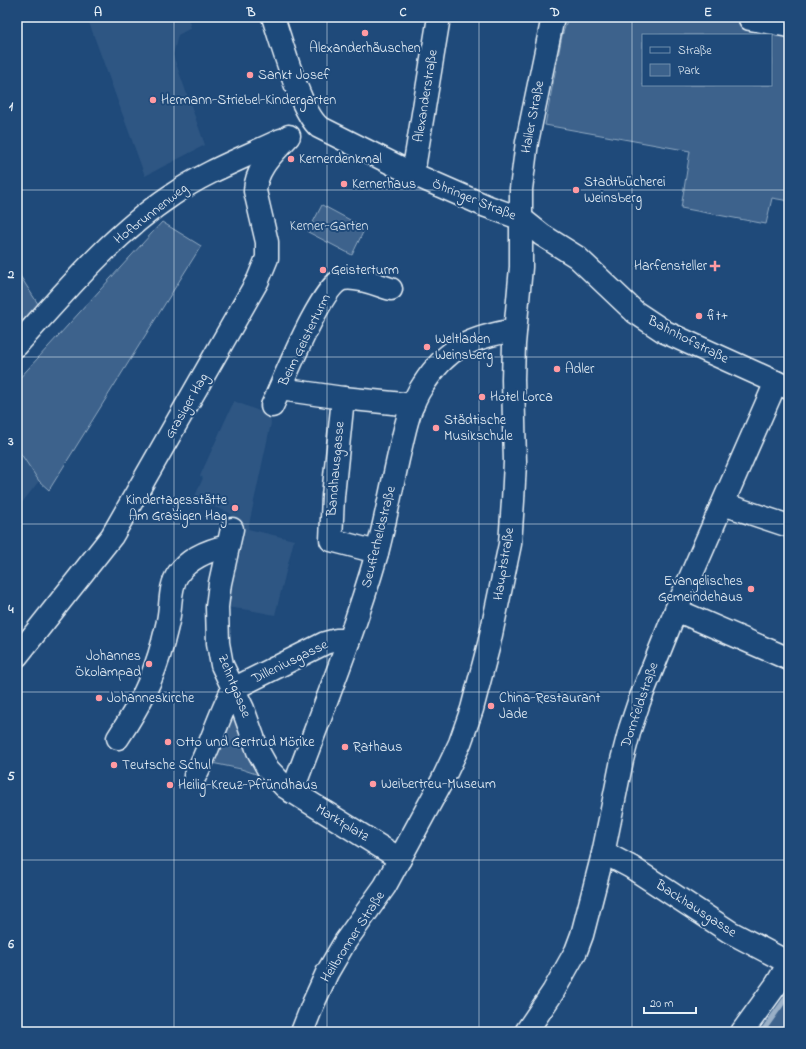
<svg xmlns="http://www.w3.org/2000/svg" width="806" height="1049" font-family="'Indie Flower',sans-serif">
	<rect width="100%" height="100%" fill="#1f4a7a"/>
	<filter id="ink" filterUnits="userSpaceOnUse"><feTurbulence type="fractalNoise" baseFrequency=".025" numOctaves="2"/><feDisplacementMap in="SourceGraphic" scale="8" xChannelSelector="R" yChannelSelector="G"/><feConvolveMatrix kernelMatrix="1 2 1 2 8 2 1 2 1" color-interpolation-filters="sRGB"/></filter>
	<g filter="url(#ink)">
		<g fill="#2e5683">
			<path d="M87 17H188L191 28 178 35 173 55 205 145 145 176Z"/>
			<path d="M234 401 259 411 270 414 271 423 248 529 294 540 275 615 249 610 225 607 239 534 238 520 228 512 206 504 207 500 195 496 203 478 200 476Z"/>
			<path d="M17 448 39 481 17 509Z"/>
		</g>
		<g fill="#3c628c" stroke="#92aac2" fill-rule="evenodd">
			<path d="M568 17H789V201L772 198 766 224 681 208 690 151 545 125 562 36ZM643 35H771V85H643Z"/>
			<path d="M322 205 365 228 352 255 308 232Z"/>
			<path d="M162 222 201 246 49 490 39 481 17 448V381Z"/>
			<path d="M17 271 40 307 17 332Z"/>
			<path d="M234 697 265 777 241 769 207 762Z"/>
			<path d="M789 984V1032H754Z"/>
		</g>
		<g fill="none" stroke-linecap="round" stroke-linejoin="round">
			<path stroke="#9ab0c7" stroke-width="5" d="M762 1032 789 994"/>
			<defs>
				<g id="minor">
					<path d="M273 17C282 43 300 111 319 127L413 174 486 206 522 219 542 235 577 257 635 312 665 332 789 388"/>
					<path d="M750 19 789 26"/>
					<path d="M413 174 439 17"/>
					<path d="M17 345C64 293 113 234 172 195 205 172 245 157 281 140"/>
					<path d="M280 389 343 398 413 405"/>
					<path d="M343 398 333 496 331 540 377 552"/>
					<path d="M272 406C283 383 321 285 343 279 358 276 377 285 391 289"/>
					<path d="M723 504 789 526"/>
					<path d="M232 529 220 583 217 607 218 643 222 665 243 709 258 751 268 769 285 787 400 859"/>
					<path d="M676 610 789 659"/>
					<path d="M17 656 112 536 258 280 267 258V242L255 191C256 167 275 152 289 136"/>
					<path d="M233 689 325 643 336 640H349"/>
					<path d="M118 738C139 706 153 680 163 642 165 633 168 624 169 615 171 602 170 585 178 574 189 558 209 550 228 546"/>
					<path d="M195 776C210 748 218 717 233 689"/>
					<path d="M292 792C321 714 354 634 377 553 385 522 391 491 398 459 404 434 408 407 423 385 447 347 472 337 515 330"/>
					<path d="M603 854 614 858 631 867 730 932 789 963"/>
					<path d="M302 1032 313 1004 327 973 345 942 385 886 442 781 460 743 472 709 489 644 510 544 513 501 515 462 513 379 514 344 521 267V189L527 142 553 17"/>
					<path d="M526 1032 553 992 576 951 582 935 603 854 622 760 630 729 639 702 676 610 776 382"/>
					<path d="M742 1032 776 985 789 963"/>
				</g>
			</defs>
			<use href="#minor" stroke="#e8f1f8" stroke-width="25"/>
			<use href="#minor" stroke="#1f4a7a" stroke-width="22"/>
		</g>
	</g>
	<path fill="none" stroke="#e8f1f8" stroke-width="1" stroke-opacity="0.55" d="M174 17V1032M327 17V1032M479 17V1032M632 17V1032M17 190H789M17 357H789M17 524H789M17 692H789M17 860H789"/>
	<g fill="#ff9aa2" stroke="#1f4a7a" stroke-width="1.5">
		<circle cx="365" cy="33" r="4"/>
		<circle cx="250" cy="75" r="4"/>
		<circle cx="153" cy="100" r="4"/>
		<circle cx="291" cy="159" r="4"/>
		<circle cx="344" cy="184" r="4"/>
		<circle cx="576" cy="190" r="4"/>
		<path d="M713 260h4v4h4v4h-4v4h-4v-4h-4v-4h4z"/>
		<circle cx="323" cy="270" r="4"/>
		<circle cx="699" cy="316" r="4"/>
		<circle cx="427" cy="347" r="4"/>
		<circle cx="557" cy="369" r="4"/>
		<circle cx="482" cy="397" r="4"/>
		<circle cx="436" cy="428" r="4"/>
		<circle cx="235" cy="508" r="4"/>
		<circle cx="751" cy="589" r="4"/>
		<circle cx="149" cy="664" r="4"/>
		<circle cx="99" cy="698" r="4"/>
		<circle cx="491" cy="706" r="4"/>
		<circle cx="168" cy="742" r="4"/>
		<circle cx="345" cy="747" r="4"/>
		<circle cx="114" cy="765" r="4"/>
		<circle cx="373" cy="784" r="4"/>
		<circle cx="170" cy="785" r="4"/>
	</g>
	<g text-anchor="middle" dominant-baseline="central" stroke-width="4" stroke-linejoin="round" paint-order="stroke">
		<g font-size="14" fill="#e8f1f8" stroke="#1f4a7a" text-anchor="start">
			<text x="365" y="48" text-anchor="middle">Alexanderhäuschen</text>
			<text x="258" y="75">Sankt Josef</text>
			<text x="161" y="100">Hermann-Striebel-Kindergarten</text>
			<text x="299" y="159">Kernerdenkmal</text>
			<text x="584" y="182">Stadtbücherei<tspan x="584" dy="16">Weinsberg</tspan></text>
			<text x="352" y="184">Kernerhaus</text>
			<text x="707" y="266" text-anchor="end">Harfensteller</text>
			<text x="331" y="270">Geisterturm</text>
			<text x="707" y="316">fit+</text>
			<text x="435" y="339">Weltladen<tspan x="435" dy="16">Weinsberg</tspan></text>
			<text x="565" y="369">Adler</text>
			<text x="490" y="397">Hotel Lorca</text>
			<text x="444" y="420">Städtische<tspan x="444" dy="16">Musikschule</tspan></text>
			<text x="227" y="500" text-anchor="end">Kindertagesstätte<tspan x="227" dy="16">Am Grasigen Hag</tspan></text>
			<text x="743" y="581" text-anchor="end">Evangelisches<tspan x="743" dy="16">Gemeindehaus</tspan></text>
			<text x="141" y="656" text-anchor="end">Johannes<tspan x="141" dy="16">Ökolampad</tspan></text>
			<text x="107" y="698">Johanneskirche</text>
			<text x="499" y="698">China-Restaurant<tspan x="499" dy="16">Jade</tspan></text>
			<text x="176" y="742">Otto und Gertrud Mörike</text>
			<text x="353" y="747">Rathaus</text>
			<text x="122" y="765">Teutsche Schul</text>
			<text x="381" y="784">Weibertreu-Museum</text>
			<text x="178" y="785">Heilig-Kreuz-Pfründhaus</text>
		</g>
		<g font-size="14" fill="#e8f1f8" stroke="#1f4a7a">
			<text transform="translate(426 96) rotate(-81)">Alexanderstraße</text>
			<text transform="translate(533 117) rotate(-79)">Haller Straße</text>
			<text transform="translate(474 200) rotate(22)">Öhringer Straße</text>
			<text transform="translate(151 214) rotate(-38)">Hofbrunnenweg</text>
			<text transform="translate(305 340) rotate(-64)">Beim Geisterturm</text>
			<text transform="translate(688 340) rotate(27)">Bahnhofstraße</text>
			<text transform="translate(187 406) rotate(-60)">Grasiger Hag</text>
			<text transform="translate(336 469) rotate(-85)">Bandhausgasse</text>
			<text transform="translate(379 537) rotate(-76)">Seufferheldstraße</text>
			<text transform="translate(504 564) rotate(-81)">Hauptstraße</text>
			<text transform="translate(290 662) rotate(-26)">Dilleniusgasse</text>
			<text transform="translate(234 686) rotate(68)">Zehntgasse</text>
			<text transform="translate(640 705) rotate(-71)">Dornfeldstraße</text>
			<text transform="translate(342 823) rotate(31)">Marktplatz</text>
			<text transform="translate(696 909) rotate(33)">Backhausgasse</text>
			<text transform="translate(353 937) rotate(-57)">Heilbronner Straße</text>
		</g>
		<g font-size="14" fill="#d7e3ed" stroke="#1f4a7a">
			<text x="329" y="226">Kerner-Garten</text>
		</g>
	</g>
	<rect width="806" height="1049" fill="none" stroke="#1f4a7a" stroke-width="44"/>
	<rect x="642" y="34" width="130" height="52" fill="#1f4a7a" stroke="#6f8dac"/>
	<rect x="650" y="47" width="20" height="6" fill="#1f4a7a" stroke="#6f8dac"/>
	<text x="678" y="54" font-size="12" fill="#e8f1f8">Straße</text>
	<rect x="650" y="64" width="20" height="12" fill="#3c628c" stroke="#6f8dac"/>
	<text x="678" y="74" font-size="12" fill="#e8f1f8">Park</text>
	<path d="M644 1007v6h52v-6" fill="none" stroke="#e8f1f8" stroke-width="2"/>
	<text x="650" y="1007" font-size="12" fill="#e8f1f8" stroke="#1f4a7a" stroke-width="3" paint-order="stroke">20 m</text>
	<rect x="22" y="22" width="762" height="1005" fill="none" stroke="#e8f1f8" stroke-width="1.5"/>
	<g font-size="13" text-anchor="middle" font-weight="bold" fill="#e8f1f8">
		<text x="98" y="16">A</text>
		<text x="251" y="16">B</text>
		<text x="403" y="16">C</text>
		<text x="555" y="16">D</text>
		<text x="708" y="16">E</text>
		<text x="11" y="110">1</text>
		<text x="11" y="278">2</text>
		<text x="11" y="445">3</text>
		<text x="11" y="613">4</text>
		<text x="11" y="780">5</text>
		<text x="11" y="948">6</text>
	</g>
</svg>
